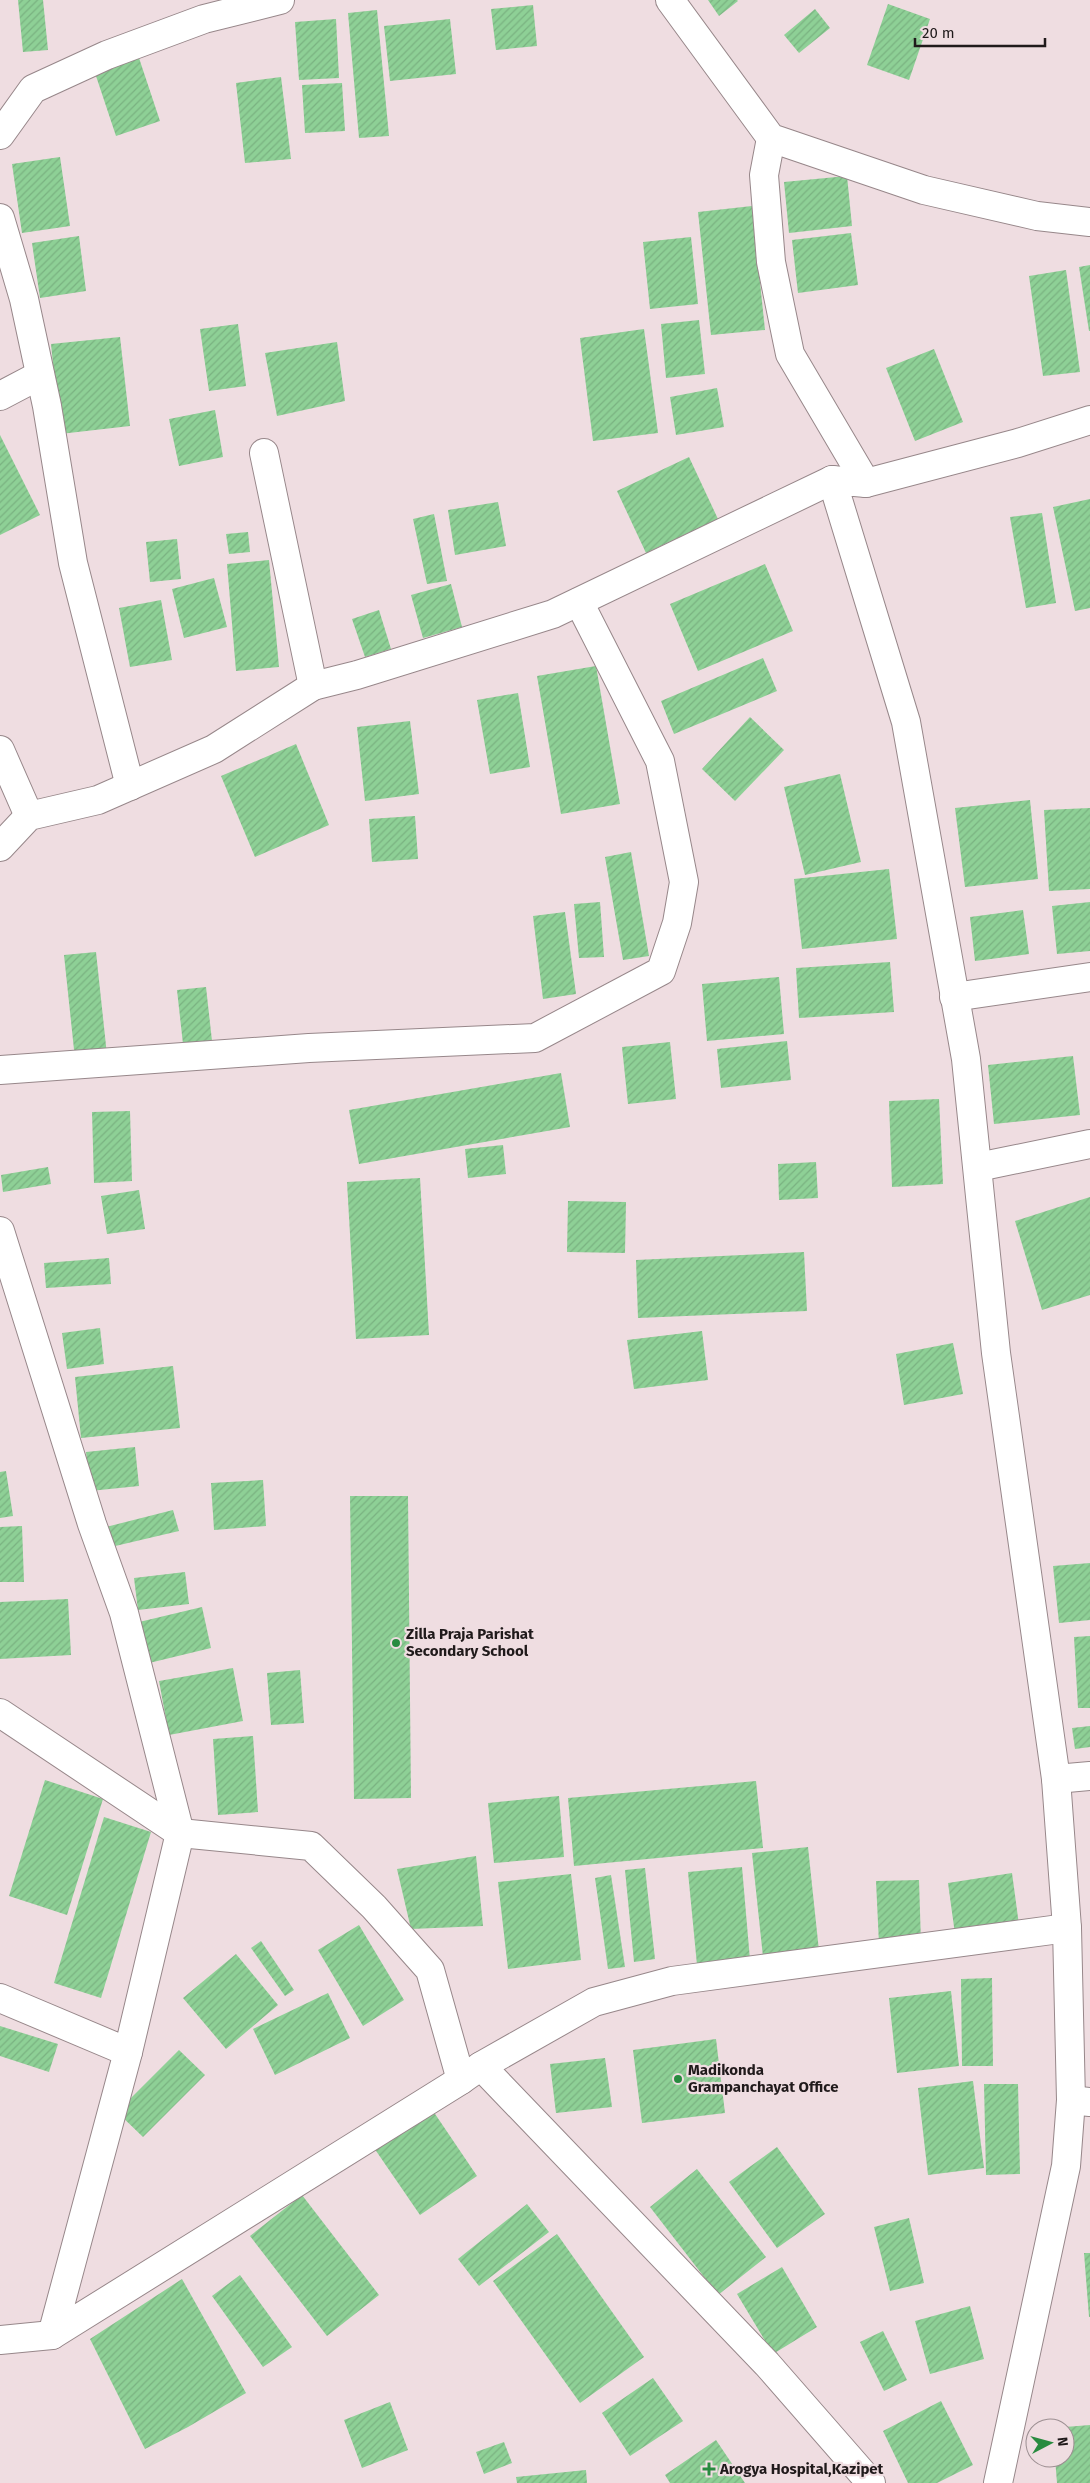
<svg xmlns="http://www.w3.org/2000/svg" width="1090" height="2483" font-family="'Fira Sans',sans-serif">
	<defs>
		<pattern id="building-hatch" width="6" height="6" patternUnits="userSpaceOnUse" patternTransform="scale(1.25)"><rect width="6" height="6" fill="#8ed096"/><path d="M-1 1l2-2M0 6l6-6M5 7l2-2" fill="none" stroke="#7ab281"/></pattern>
	</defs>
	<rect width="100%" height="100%" fill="#efdde1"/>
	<g fill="url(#building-hatch)">
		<path d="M18 0H43L48 50 23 52Z"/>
		<path d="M708 0H737L738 1 719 16Z"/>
		<path d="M888 4 930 19 909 80 867 65Z"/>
		<path d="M533 5 537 46 496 50 491 9Z"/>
		<path d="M815 9 830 28 799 53 784 35Z"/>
		<path d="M377 10 389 136 359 138 348 13Z"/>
		<path d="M336 19 339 78 299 80 295 22Z"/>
		<path d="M450 19 456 74 390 81 384 26Z"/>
		<path d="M137 52 160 121 116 136 93 67Z"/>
		<path d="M281 77 291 159 245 163 236 83Z"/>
		<path d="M342 83 345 131 305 133 302 85Z"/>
		<path d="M60 157 70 226 22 233 12 164Z"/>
		<path d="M847 176 852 226 789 233 784 182Z"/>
		<path d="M752 206 765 330 711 335 698 212Z"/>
		<path d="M851 233 858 285 798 293 792 240Z"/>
		<path d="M79 236 86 291 40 298 32 243Z"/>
		<path d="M691 237 698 304 650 309 643 242Z"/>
		<path d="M1090 265V331H1089L1079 267Z"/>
		<path d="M1066 270 1080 372 1043 376 1029 276Z"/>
		<path d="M699 320 705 374 666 378 661 324Z"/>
		<path d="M238 324 246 386 209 391 200 329Z"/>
		<path d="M644 329 658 433 593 441 580 338Z"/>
		<path d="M120 337 130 426 60 434 51 344Z"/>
		<path d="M337 342 345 401 277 416 265 353Z"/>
		<path d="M934 349 963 422 915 441 886 368Z"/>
		<path d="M717 388 724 427 676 435 670 397Z"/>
		<path d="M215 410 223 457 179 466 169 419Z"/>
		<path d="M0 435 40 515 0 535Z"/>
		<path d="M689 457 718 519 646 553 617 491Z"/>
		<path d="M1090 499V608L1075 611 1053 507Z"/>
		<path d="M498 502 506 546 455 555 448 510Z"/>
		<path d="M1042 513 1056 603 1026 608 1010 517Z"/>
		<path d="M434 514 447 581 427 584 413 519Z"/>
		<path d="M248 532 250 552 229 554 226 534Z"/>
		<path d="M177 539 181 579 150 582 146 542Z"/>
		<path d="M269 560 279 667 236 671 227 564Z"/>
		<path d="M765 564 793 631 698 671 670 604Z"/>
		<path d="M214 578 227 627 184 638 172 589Z"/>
		<path d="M451 584 462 627 423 638 411 595Z"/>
		<path d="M161 600 172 660 130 667 119 608Z"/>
		<path d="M379 610 391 649 365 657 352 619Z"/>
		<path d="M763 658 777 691 674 734 661 701Z"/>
		<path d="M596 666 620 804 561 814 537 676Z"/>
		<path d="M518 693 530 767 490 774 477 700Z"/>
		<path d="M750 717 784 750 735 801 702 769Z"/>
		<path d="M410 721 419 794 365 801 357 727Z"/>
		<path d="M296 744 329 825 255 857 221 776Z"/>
		<path d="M840 774 861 862 805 875 784 787Z"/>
		<path d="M1030 800 1038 879 965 887 955 808Z"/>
		<path d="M1090 808V889L1049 891 1044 810Z"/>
		<path d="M415 816 418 859 372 862 369 819Z"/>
		<path d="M631 852 649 956 623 960 605 857Z"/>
		<path d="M889 869 897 939 802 949 794 879Z"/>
		<path d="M600 902 604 957 579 958 574 904Z"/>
		<path d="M1090 902V951L1057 954 1052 906Z"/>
		<path d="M1023 910 1029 954 975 961 970 917Z"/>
		<path d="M565 912 576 994 543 999 533 916Z"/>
		<path d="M96 952 107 1055 75 1059 64 955Z"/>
		<path d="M890 962 894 1012 799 1018 796 968Z"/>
		<path d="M779 977 784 1034 707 1041 702 984Z"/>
		<path d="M206 987 212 1041 183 1044 177 990Z"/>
		<path d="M787 1041 791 1080 721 1088 717 1049Z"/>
		<path d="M670 1042 676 1099 628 1104 622 1047Z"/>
		<path d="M1073 1056 1080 1115 994 1124 988 1065Z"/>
		<path d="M561 1073 570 1127 359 1164 349 1110Z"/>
		<path d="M939 1099 943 1184 892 1187 889 1101Z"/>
		<path d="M130 1111 132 1181 94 1183 92 1112Z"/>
		<path d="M503 1145 506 1174 468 1178 465 1149Z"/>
		<path d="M816 1162 818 1198 779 1200 778 1164Z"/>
		<path d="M48 1167 51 1184 3 1192 1 1175Z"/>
		<path d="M420 1178 429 1335 356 1339 347 1182Z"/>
		<path d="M139 1190 145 1229 107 1234 101 1196Z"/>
		<path d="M1090 1197V1295L1042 1310 1015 1221Z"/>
		<path d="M568 1201 626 1202 625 1253 567 1252Z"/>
		<path d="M804 1252 807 1311 638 1318 636 1260Z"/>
		<path d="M109 1258 111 1284 46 1288 44 1263Z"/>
		<path d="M100 1328 104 1364 67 1369 62 1333Z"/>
		<path d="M702 1331 708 1380 634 1389 627 1340Z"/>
		<path d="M953 1343 963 1394 904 1405 896 1354Z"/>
		<path d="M173 1366 180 1428 81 1438 75 1377Z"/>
		<path d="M135 1447 139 1486 90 1491 86 1452Z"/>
		<path d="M6 1471 13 1516 0 1518V1472Z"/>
		<path d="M263 1480 266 1526 214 1530 211 1483Z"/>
		<path d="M350 1496H408L411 1798 354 1799Z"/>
		<path d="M173 1510 179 1531 111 1547 106 1527Z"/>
		<path d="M22 1526 24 1582H0V1527Z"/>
		<path d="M1090 1563V1620L1059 1623 1053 1566Z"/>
		<path d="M185 1572 189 1604 138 1610 134 1578Z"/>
		<path d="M68 1599 71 1655 0 1659V1602Z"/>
		<path d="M202 1607 211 1648 145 1664 135 1623Z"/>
		<path d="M1090 1636V1708H1078L1074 1637Z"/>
		<path d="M233 1668 243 1721 169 1735 159 1681Z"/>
		<path d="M300 1670 304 1723 271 1725 267 1673Z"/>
		<path d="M1090 1726V1747L1075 1749 1072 1728Z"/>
		<path d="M253 1736 258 1812 218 1815 213 1739Z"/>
		<path d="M45 1780 103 1799 67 1915 9 1896Z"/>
		<path d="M756 1781 763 1848 574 1866 568 1798Z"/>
		<path d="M559 1796 564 1857 494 1863 488 1803Z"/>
		<path d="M104 1817 151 1832 101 1998 54 1983Z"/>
		<path d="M808 1847 819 1951 763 1957 752 1853Z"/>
		<path d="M476 1856 483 1926 411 1929 397 1869Z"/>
		<path d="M742 1867 750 1960 697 1965 688 1872Z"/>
		<path d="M645 1868 655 1959 634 1962 625 1870Z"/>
		<path d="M1012 1873 1019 1925 955 1934 948 1883Z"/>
		<path d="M571 1874 581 1960 508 1969 498 1882Z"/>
		<path d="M611 1875 625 1967 608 1969 595 1878Z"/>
		<path d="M919 1880 921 1943 879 1944 876 1881Z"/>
		<path d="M359 1925 404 2000 363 2026 318 1950Z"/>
		<path d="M261 1941 294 1990 285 1996 251 1948Z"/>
		<path d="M236 1954 278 2005 226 2049 183 1998Z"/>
		<path d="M992 1978 993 2066H962L961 1979Z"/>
		<path d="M951 1991 959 2066 897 2073 889 1998Z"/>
		<path d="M328 1993 350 2038 275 2075 253 2029Z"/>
		<path d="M0 2026 58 2044 49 2072 0 2056Z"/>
		<path d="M716 2039 725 2113 642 2123 633 2050Z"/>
		<path d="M179 2050 205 2075 143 2137 117 2112Z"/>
		<path d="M605 2058 612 2107 556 2113 550 2064Z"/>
		<path d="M973 2081 984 2168 928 2175 918 2088Z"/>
		<path d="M984 2084H1018L1020 2174 986 2175Z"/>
		<path d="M429 2105 477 2176 420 2215 372 2145Z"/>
		<path d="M777 2147 825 2214 777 2248 729 2182Z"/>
		<path d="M697 2169 766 2257 718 2295 650 2207Z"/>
		<path d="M302 2195 379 2295 327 2336 250 2236Z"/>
		<path d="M527 2204 549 2232 479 2286 458 2259Z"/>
		<path d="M909 2218 924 2283 890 2291 874 2227Z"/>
		<path d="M557 2234 644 2357 580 2403 493 2281Z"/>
		<path d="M1084 2253H1090V2317H1089Z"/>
		<path d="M782 2267 817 2327 773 2354 737 2294Z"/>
		<path d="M240 2275 292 2347 263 2367 212 2296Z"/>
		<path d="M182 2279 246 2393 188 2427 145 2449 90 2339Z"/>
		<path d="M970 2306 984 2359 930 2374 915 2321Z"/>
		<path d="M883 2331 907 2380 884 2391 860 2342Z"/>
		<path d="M653 2378 683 2421 630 2456 602 2413Z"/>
		<path d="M941 2401 973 2465 937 2483H908L883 2431Z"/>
		<path d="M390 2402 408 2450 362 2468 344 2420Z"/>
		<path d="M1090 2425V2483H1057L1055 2458H1065V2427Z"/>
		<path d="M716 2440 745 2483H670L665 2475Z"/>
		<path d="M504 2442 512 2463 484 2474 476 2452Z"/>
		<path d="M586 2470 587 2483H517L516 2477Z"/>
	</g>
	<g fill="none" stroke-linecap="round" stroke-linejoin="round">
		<defs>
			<g id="minor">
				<path d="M670 0 771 138 924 190 1037 216 1090 222"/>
				<path d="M0 135 33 89 107 55 204 19 280 0"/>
				<path d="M771 138 764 175 771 262 790 354 866 483"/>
				<path d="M0 218 24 299 47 406 73 563 130 786"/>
				<path d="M0 396 40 375"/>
				<path d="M264 453 313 686"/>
				<path d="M0 750 29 816"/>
				<path d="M0 847 29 816 98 800 214 749 313 686 357 675 553 614 832 480"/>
				<path d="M954 997 1090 977"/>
				<path d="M0 1070 309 1048 535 1038 661 971 677 923 684 882 660 761 579 602"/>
				<path d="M978 1167 1090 1144"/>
				<path d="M0 1231 92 1524 124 1613 180 1833 128 2052 0 1998"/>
				<path d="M0 1713 180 1833 311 1846 374 1907 430 1970 461 2080 481 2066 767 2364 871 2483"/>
				<path d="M1056 1779 1090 1776"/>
				<path d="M128 2052 52 2335 461 2080"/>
				<path d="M481 2066 594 2002 672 1981 1067 1928"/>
				<path d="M1071 2100 1090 2102"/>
				<path d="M0 2340 52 2335"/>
			</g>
			<path id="tertiary" d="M998 2483 1066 2166 1071 2100 1067 1928 1056 1779 996 1353 966 1059 906 722 832 480 866 483 1018 443 1090 420"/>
		</defs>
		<use href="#minor" stroke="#97878a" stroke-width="30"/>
		<use href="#tertiary" stroke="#97878a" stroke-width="30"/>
		<use href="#minor" stroke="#fff" stroke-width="28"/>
		<use href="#tertiary" stroke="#fff" stroke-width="28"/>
	</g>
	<g fill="#288b3f" stroke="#efdde1" stroke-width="2">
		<circle cx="396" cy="1643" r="5"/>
		<circle cx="678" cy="2079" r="5"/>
		<path d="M706.5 2461.5h5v5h5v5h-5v5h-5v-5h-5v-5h5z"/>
	</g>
	<g text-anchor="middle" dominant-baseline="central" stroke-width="4.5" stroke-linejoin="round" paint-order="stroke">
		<g font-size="15" font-weight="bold" fill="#201a1b" stroke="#efdde1" text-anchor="start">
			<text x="406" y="1634">Zilla Praja Parishat<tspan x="406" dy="17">Secondary School</tspan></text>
			<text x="688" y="2070">Madikonda<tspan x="688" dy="17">Grampanchayat Office</tspan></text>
			<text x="720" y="2469">Arogya Hospital,Kazipet</text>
		</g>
	</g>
	<g transform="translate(1050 2443) rotate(84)"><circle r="24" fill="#efdde1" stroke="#9c8f92"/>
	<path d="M0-4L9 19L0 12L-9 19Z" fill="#288b3f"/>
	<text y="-8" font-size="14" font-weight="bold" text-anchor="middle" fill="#201a1b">N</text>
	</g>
	<path d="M915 38v8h130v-8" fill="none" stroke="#201a1b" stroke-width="2.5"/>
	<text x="922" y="38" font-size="15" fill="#201a1b" stroke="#efdde1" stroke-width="4" paint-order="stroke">20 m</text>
</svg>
